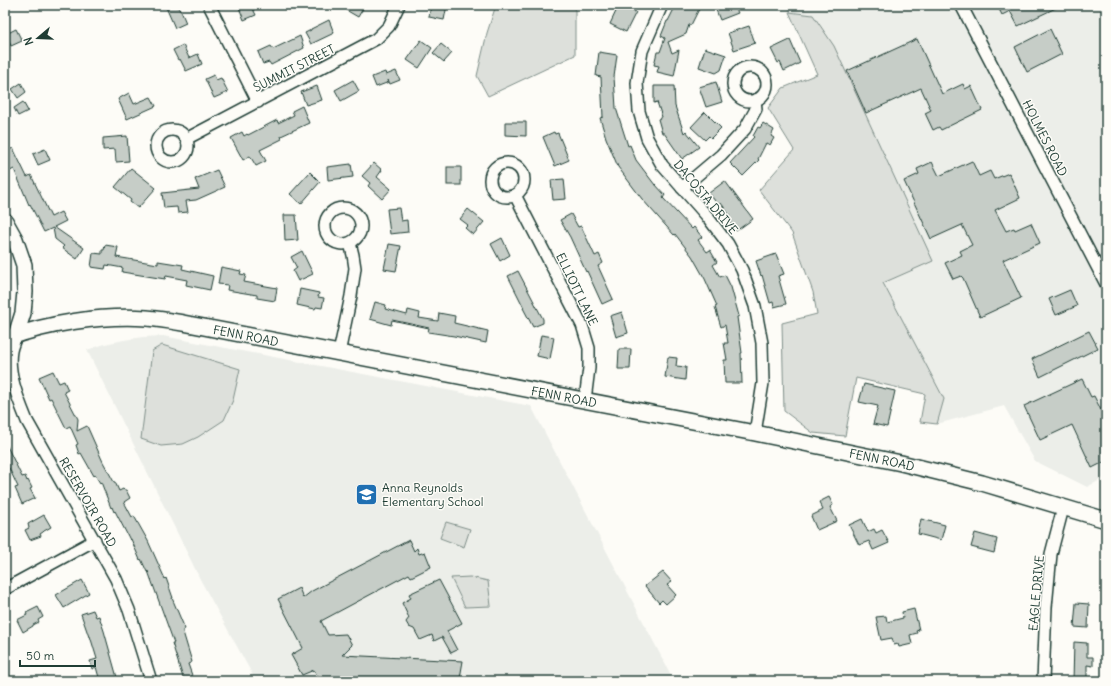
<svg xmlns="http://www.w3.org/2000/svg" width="1111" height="686" font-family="Delius,sans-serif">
	<rect width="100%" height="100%" fill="#fdfcf7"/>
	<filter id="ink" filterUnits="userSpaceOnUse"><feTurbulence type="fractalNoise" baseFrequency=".025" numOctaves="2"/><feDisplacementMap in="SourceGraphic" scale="8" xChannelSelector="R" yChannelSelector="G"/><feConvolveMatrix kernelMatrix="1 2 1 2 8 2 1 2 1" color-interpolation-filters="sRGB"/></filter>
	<g filter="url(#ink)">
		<g fill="#eceee9">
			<path d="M786 5H1106V477L1087 487 1035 461 1004 406 937 424 944 399 883 283 933 261 813 15 789 12Z"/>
			<path d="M163 336 531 406 674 681H256L201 581 87 350 105 344 124 340 143 337Z"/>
		</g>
		<g fill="#dde0db" stroke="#7e8e88">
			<path d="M496 5H575V55L488 96 477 76 487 33Z"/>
			<path d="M789 12 813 15 834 46 933 261 883 283 944 399 937 424 920 422 925 394 856 378 845 436 813 433 784 411 782 323 817 314 813 292 792 233 759 190 794 150 768 108 783 88 817 74Z"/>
			<path d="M162 345 240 369 233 400 224 420 198 437 183 444 161 446 141 439 152 351Z"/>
			<path d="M446 522 470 529 464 547 440 538Z"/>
			<path d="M470 577 488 581 491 606 465 607 451 578Z"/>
		</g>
		<g fill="#c6cdc7" stroke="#1f3d34">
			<path d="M165 5H177L180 11H181L186 23 175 28Z"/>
			<path d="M238 5H251L256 15 244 20Z"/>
			<path d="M349 5H365L358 17 346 10Z"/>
			<path d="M431 5H447L444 20 429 17Z"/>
			<path d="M619 5H622L636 12 626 32 610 24Z"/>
			<path d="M676 5H701L691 25H689L686 34 668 42 672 53 679 50 674 76 657 72 659 66 654 65 657 52H660L665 38 661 36 667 21H668Z"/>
			<path d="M714 5H734L738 13 720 20Z"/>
			<path d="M997 5H1062L1018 26 1010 11 1002 15Z"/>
			<path d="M329 20 334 33 311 44 305 33 311 30V29Z"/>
			<path d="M749 26 755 43 734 50 728 33Z"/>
			<path d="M16 29 22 41 11 46 6 34Z"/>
			<path d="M1050 29 1062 54 1027 72 1015 47Z"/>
			<path d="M300 36 304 48 271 65 269 62 263 64 258 52 271 46 273 49Z"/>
			<path d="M917 39 942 94 963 84 965 89 971 86 982 110 941 130 939 127 933 130 925 113 931 110 921 88 866 113 847 71Z"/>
			<path d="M421 40 432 48 419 68 407 60Z"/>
			<path d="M790 40 800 63 784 71 780 62 778 63 771 49Z"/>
			<path d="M441 44 452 53 444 62 433 53Z"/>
			<path d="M183 45 189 58 198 54 202 64 186 71 180 59 178 60 173 50Z"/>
			<path d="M705 48 726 55 721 70 716 73 699 67Z"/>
			<path d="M599 52 617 55 614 77 616 108 628 146 630 145 636 160 655 185V184L665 195 663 198 692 229 694 227 702 237 698 240 707 252 710 250 717 262 713 265 720 277 725 275 731 287 739 316 737 317 742 353H741L742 383H725L724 360H727L724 343H728L725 325 721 327 715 307 717 306 705 279 692 256 675 234 674 235 642 199 618 167 606 138 600 118 603 117 601 77 596 76Z"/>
			<path d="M396 71 400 80 390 84 388 80 389 82 376 87 372 77 385 72 386 75Z"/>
			<path d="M214 75 216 80 221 78 228 92 214 98 205 79Z"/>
			<path d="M353 80 359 91 341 101 335 90Z"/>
			<path d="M716 82 722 102 706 107 699 87Z"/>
			<path d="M21 83 26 92 18 98 12 89Z"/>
			<path d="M317 86 322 100 306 105 301 92Z"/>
			<path d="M654 86H674L675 106 684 133 686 131 699 147 682 159 664 133H662L658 119 662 117 657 102 654 103Z"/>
			<path d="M129 93 134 104 151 97 156 106 127 119 118 99Z"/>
			<path d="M23 102 28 111 18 116 14 108Z"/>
			<path d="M302 106 309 123 281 136 282 139 260 150 266 161 256 166 250 156 243 160 231 138 242 132 244 136 247 134 248 135 277 120 278 123 294 115 292 111Z"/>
			<path d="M705 112 721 128 711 138 709 136 705 140 691 127Z"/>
			<path d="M505 122H526V136L505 135Z"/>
			<path d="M763 123 774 130 771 136 774 138 770 145 766 143 758 159 759 160 743 176 730 163 754 137 753 136 758 127 760 128Z"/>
			<path d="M554 132 555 134 558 133 569 160 555 166 543 137Z"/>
			<path d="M127 136 129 161 116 162 115 149 103 150V138Z"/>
			<path d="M13 148 27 177 31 175 51 217 61 212 66 221 54 227 84 248 77 259 62 248 64 246 55 239 53 228 44 232 30 204 29 205 14 169 10 171 5 161V152Z"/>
			<path d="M45 149 50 160 38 165 33 154Z"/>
			<path d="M972 161 979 176 990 171 994 179 1009 173 1020 198 995 210 1006 231 1014 228 1015 230 1031 223 1040 243 1003 260 1021 298 980 317 963 278 961 276 953 279 945 263 962 255 960 251 972 245 962 225 931 239 904 181 919 174 917 169 932 162 939 176Z"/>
			<path d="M374 163 382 170 377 177 391 189 382 199 368 186 370 183 362 176Z"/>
			<path d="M351 164 353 177 328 180 327 167Z"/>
			<rect x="447" y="167" width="14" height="18"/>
			<path d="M131 168 156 188 138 208 130 202 131 200 115 187Z"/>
			<path d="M217 170 225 187 196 200 186 201 188 212 178 213 177 207 164 208 162 193 199 189 195 179Z"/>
			<path d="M310 172 320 182 301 204 290 194Z"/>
			<path d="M564 179 566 199 553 200 551 180Z"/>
			<path d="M725 181 753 219 736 231 727 218 730 216 721 203 718 205 709 193Z"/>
			<path d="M399 208 401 221 407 220 408 232 390 234 387 209Z"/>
			<path d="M468 209 484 222 473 235 465 228 468 225 460 219Z"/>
			<path d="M571 214 578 227 581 226 595 256 599 254 603 263 598 266 613 299 602 304 587 271 586 272 570 237 560 220Z"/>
			<path d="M284 215H296L298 240 285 241Z"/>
			<path d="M502 238 510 255 500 261 491 244Z"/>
			<path d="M389 244 401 246 396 271 384 269Z"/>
			<path d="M105 245 118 247 116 257 158 264V261L183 265 182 269 213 276 210 290 186 285 187 280 166 276 165 279 122 272 123 268 106 265 105 269 91 267 93 253 102 254V250H104Z"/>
			<path d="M302 251 313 274 298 281 293 271 297 268 291 257Z"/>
			<path d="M776 254 784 274 778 276 786 304 774 307 773 302 770 303 762 275 761 276 756 261Z"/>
			<path d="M221 267 241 271 240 274 246 275 244 282 277 288 275 301 257 298V295L227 290 228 285 218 284Z"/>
			<path d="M518 271 543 319V323L533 327 523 308H524L508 276Z"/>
			<path d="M300 289 319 293 318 297 324 298 322 308 316 307 315 309 297 305Z"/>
			<path d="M1070 290 1077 306 1056 315 1049 299Z"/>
			<path d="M375 302 386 305 385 309 407 315 408 310 420 313 419 318 438 321 439 313 455 316 454 323 488 331 486 343 454 336 428 332 429 328 392 320 391 325 370 319Z"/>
			<path d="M622 312 628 333 616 337 610 316Z"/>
			<path d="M1089 331 1098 348 1040 377 1032 359Z"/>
			<path d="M541 335 554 337 550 359 537 356Z"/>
			<path d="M619 349H631L630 369H618Z"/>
			<path d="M668 357 677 358 676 366 686 367 685 380 665 377Z"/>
			<path d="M53 371 59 383 64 381 68 390 64 392 78 419 77 431 87 426 103 462 114 482H115L119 491 123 489 124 490H126L130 498 124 502 132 517 134 516 148 541 165 579 166 578 173 598H172L185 629 183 630V632L192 662 188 664 194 681H184L172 643H174L148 571 147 572 141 559 140 560 131 539 130 540 115 511 114 512 112 507 111 508 101 482 100 483 95 475 94 476 81 453 79 454 76 445 78 444 70 426 66 428 51 398 49 399 39 377Z"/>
			<path d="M1082 379 1091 397 1094 396 1106 420V461L1092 468 1072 425 1040 440 1024 406Z"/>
			<path d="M864 384 895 391 887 427 873 424 878 406 859 402Z"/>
			<path d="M5 442 22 477 25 476 27 481 28 480 32 488 30 489 35 498 22 504 15 488 18 487 9 468 5 470Z"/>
			<path d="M829 497 833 505 830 507 837 521 817 530 811 516 823 510 819 502Z"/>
			<path d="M44 515 51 527 44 531 43 532 40 534 41 536 30 540 25 530 29 528 28 524Z"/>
			<path d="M862 519 868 532 874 529 876 533 882 530 889 543 873 550 869 541 859 545 849 525Z"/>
			<path d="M921 519 945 525 941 540 918 534Z"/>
			<path d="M975 533 997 539 994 553 971 547Z"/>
			<path d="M409 540 414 551 417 548 419 554 425 552 431 567 411 577 409 574 321 621 328 635 346 634 352 645 342 655 463 661 460 678 455 679V681H320L314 670 302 675 291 655 303 648 278 599 299 588 303 598 312 591Z"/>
			<path d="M663 572 672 582 667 585 676 595 666 604 662 600 659 603 645 586Z"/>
			<path d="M82 580 89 593 64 608 56 595Z"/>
			<path d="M439 580 462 623 447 631 457 650 451 653 442 637 434 641 432 635 420 640 414 629 409 627 406 622 409 618 402 603 411 598 409 594Z"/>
			<path d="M1076 603 1089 604 1088 628 1074 627Z"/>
			<path d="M38 607 43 617 38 620 39 622 33 625V626L23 632 17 620 27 615 26 613Z"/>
			<path d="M914 609 919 630 916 631 917 633 910 635 912 644 899 647 898 644 894 645 892 638 881 640 876 617 886 616 887 622 903 618 902 612Z"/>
			<path d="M93 610 96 617 99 616 104 631 118 681H100L96 667 92 669 90 661 97 659 90 636 89 637 81 614Z"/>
			<path d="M1074 642 1087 643V657H1093V666L1087 665V681H1073Z"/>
		</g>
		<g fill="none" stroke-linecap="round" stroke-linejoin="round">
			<defs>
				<g id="street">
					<path d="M209 5 258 102"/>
					<path d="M662 5 642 51 637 83 639 111 647 138 662 165 706 215 728 244 742 270 755 306 762 343 763 383 755 433"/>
					<path d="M961 5 1106 284"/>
					<circle cx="750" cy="84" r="17"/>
					<circle cx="172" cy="146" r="16"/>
					<path d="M186 139 376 39 389 26 399 5"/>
					<circle cx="507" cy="180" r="17"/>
					<path d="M682 188 721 155 745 129 756 109 755 100"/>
					<path d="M515 195 582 325 589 348V368L585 400"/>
					<circle cx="343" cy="226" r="18"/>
					<path d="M16 335C15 340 12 345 11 351 7 373 19 401 27 421L116 579 129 610 151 681"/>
					<path d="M339 353 351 296 355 268 353 255 350 243"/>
					<path d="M5 589 95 540"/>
					<path d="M1043 681 1046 607 1051 554 1063 508"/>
				</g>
				<g id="secondary">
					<path d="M5 221 15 239 24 265 25 292 23 313 16 335"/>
					<path id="s1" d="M5 339C48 323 101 315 147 318 159 319 171 321 183 323L755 433 901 463 982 483 1106 520"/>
				</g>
			</defs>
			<use href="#street" stroke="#1f3d34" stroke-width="14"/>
			<use href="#secondary" stroke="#1f3d34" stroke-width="18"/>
			<use href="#street" stroke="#fdfcf7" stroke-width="11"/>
			<use href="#secondary" stroke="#fdfcf7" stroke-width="15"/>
		</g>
	</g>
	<defs>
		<symbol id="school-square" viewBox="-11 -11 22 22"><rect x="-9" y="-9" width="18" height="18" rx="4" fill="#1f6fb2" stroke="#fdfcf7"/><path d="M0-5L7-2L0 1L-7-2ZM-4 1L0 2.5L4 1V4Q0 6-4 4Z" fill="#fff"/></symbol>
	</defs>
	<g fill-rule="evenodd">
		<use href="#school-square" x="354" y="482" width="25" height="25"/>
	</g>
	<g text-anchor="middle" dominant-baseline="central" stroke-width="3" stroke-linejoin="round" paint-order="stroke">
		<g font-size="12" fill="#1f3d34" stroke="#fdfcf7">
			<text transform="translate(294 68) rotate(-27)">SUMMIT STREET</text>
			<text transform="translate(1045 138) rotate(63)">HOLMES ROAD</text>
			<text transform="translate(706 197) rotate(50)">DACOSTA DRIVE</text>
			<text transform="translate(577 289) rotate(64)">ELLIOTT LANE</text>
			<text stroke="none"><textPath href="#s1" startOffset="245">FENN ROAD</textPath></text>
			<text stroke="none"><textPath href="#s1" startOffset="569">FENN ROAD</textPath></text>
			<text stroke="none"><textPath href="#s1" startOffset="893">FENN ROAD</textPath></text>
			<text transform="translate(88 502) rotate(60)">RESERVOIR ROAD</text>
			<text transform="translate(1036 593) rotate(-85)">EAGLE DRIVE</text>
		</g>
		<g font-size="12" fill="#1f3d34" stroke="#fdfcf7" text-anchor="start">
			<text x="382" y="487">Anna Reynolds<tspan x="382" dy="14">Elementary School</tspan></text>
		</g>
	</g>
	<rect width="1111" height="686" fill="none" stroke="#fdfcf7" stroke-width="20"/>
	<rect x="10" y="10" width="1091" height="666" fill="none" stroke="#1f3d34" stroke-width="1.5" filter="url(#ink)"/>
	<g transform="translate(38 38) rotate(251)" stroke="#fdfcf7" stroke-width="3" paint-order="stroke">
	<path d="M0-3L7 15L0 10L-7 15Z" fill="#1f3d34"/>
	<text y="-6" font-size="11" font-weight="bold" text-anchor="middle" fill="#1f3d34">N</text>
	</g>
	<path d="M20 660v6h75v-6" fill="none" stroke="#1f3d34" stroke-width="2"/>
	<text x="26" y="660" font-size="12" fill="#1f3d34" stroke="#fdfcf7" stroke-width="3" paint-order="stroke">50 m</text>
</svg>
